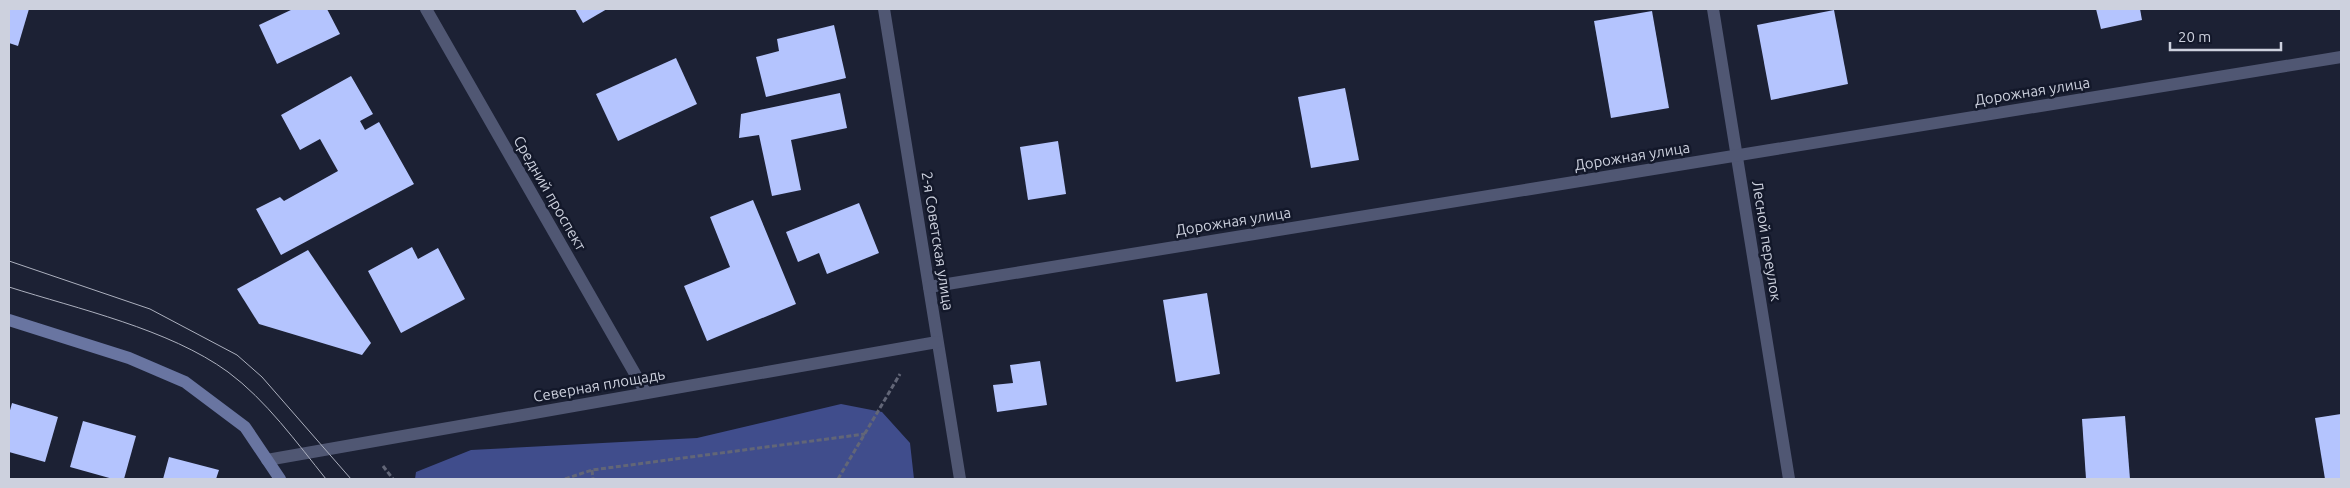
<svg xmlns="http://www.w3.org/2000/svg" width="2350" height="488" font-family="Ubuntu,sans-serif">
	<rect width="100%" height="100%" fill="#1c2134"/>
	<path fill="#404d8c" d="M841 404 882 412 910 443 914 479H415L416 472 471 450 697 438Z"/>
	<g fill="#b4c4fe">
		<path d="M9 9H29L18 46 9 43Z"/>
		<path d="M293 9H327L340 34 277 64 259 25Z"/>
		<path d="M575 9H607L583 23Z"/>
		<path d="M2096 9H2140L2142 20 2101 29Z"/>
		<path d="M1834 10 1848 84 1771 100 1757 25Z"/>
		<path d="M1652 11 1669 108 1611 118 1594 21Z"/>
		<path d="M834 25 846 78 766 97 756 57 779 51 777 39Z"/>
		<path d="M676 58 697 104 618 141 596 94Z"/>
		<path d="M351 76 373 114 360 121 365 130 379 122 414 184 281 255 256 209 280 197 284 201 338 171 320 139 300 150 281 115Z"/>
		<path d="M1345 88 1359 160 1311 168 1298 97Z"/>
		<path d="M840 93 847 128 791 140 801 190 772 196 759 135 739 138 741 114Z"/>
		<path d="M1058 141 1066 194 1028 200 1020 147Z"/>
		<path d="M753 200 796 304 707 341 684 286 730 267 710 217Z"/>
		<path d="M859 203 879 253 827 274 819 253 798 262 786 232Z"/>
		<path d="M412 247 418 259 438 248 465 299 401 333 368 271Z"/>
		<path d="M308 250 371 343 362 355 259 324 237 289Z"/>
		<path d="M1207 293 1220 374 1176 382 1163 300Z"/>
		<path d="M1040 361 1047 405 997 412 993 385 1013 383 1010 365Z"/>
		<path d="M12 403 58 417 45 462 9 452V414Z"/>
		<path d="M2341 414V479H2325L2315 418Z"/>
		<path d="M2125 416 2130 479H2086L2082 419Z"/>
		<path d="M83 421 136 436 124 479H113L70 467Z"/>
		<path d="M169 457 219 470 216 479H163Z"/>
	</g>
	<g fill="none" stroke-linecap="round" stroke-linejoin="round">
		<g stroke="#626677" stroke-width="3" stroke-dasharray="5 2.5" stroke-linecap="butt">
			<path d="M383 466 393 479"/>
			<path d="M592 470 593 479"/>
			<path d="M565 479 592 470 865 434"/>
			<path d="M838 479 900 374"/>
		</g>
		<g stroke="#505773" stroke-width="12">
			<path d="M426 9 646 393"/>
			<path d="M884 9 960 479"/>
			<path d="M1713 9 1789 479"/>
			<path d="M929 287 2341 57"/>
			<path d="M267 460 937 342"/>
		</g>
		<path stroke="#6975a1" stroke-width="12" d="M9 320 129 358 185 382 245 427 280 479"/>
		<g stroke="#acb0be" stroke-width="1">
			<path d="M9 261 150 309 237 355 262 377 351 479"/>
			<path d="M9 287C78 309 169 329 228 372 266 400 297 443 326 479"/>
		</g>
	</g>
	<g text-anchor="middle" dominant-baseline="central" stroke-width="5" stroke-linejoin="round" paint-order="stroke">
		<g font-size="15" fill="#cdd1de" stroke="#13182a">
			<text transform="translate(2032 91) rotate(-9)">Дорожная улица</text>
			<text transform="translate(1632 156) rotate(-9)">Дорожная улица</text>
			<text transform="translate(550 193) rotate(60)">Средний проспект</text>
			<text transform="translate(1233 221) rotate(-9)">Дорожная улица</text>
			<text transform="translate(938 241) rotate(81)">2-я Советская улица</text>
			<text transform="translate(1767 241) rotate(81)">Лесной переулок</text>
			<text transform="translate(599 385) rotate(-10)">Северная площадь</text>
		</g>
	</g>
	<rect width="2350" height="488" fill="none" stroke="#cdd1de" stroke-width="20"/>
	<path d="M2170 42v8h111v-8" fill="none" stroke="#cdd1de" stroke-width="2.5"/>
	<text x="2178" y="42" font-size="15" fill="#cdd1de" stroke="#13182a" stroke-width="4" paint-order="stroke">20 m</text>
</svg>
